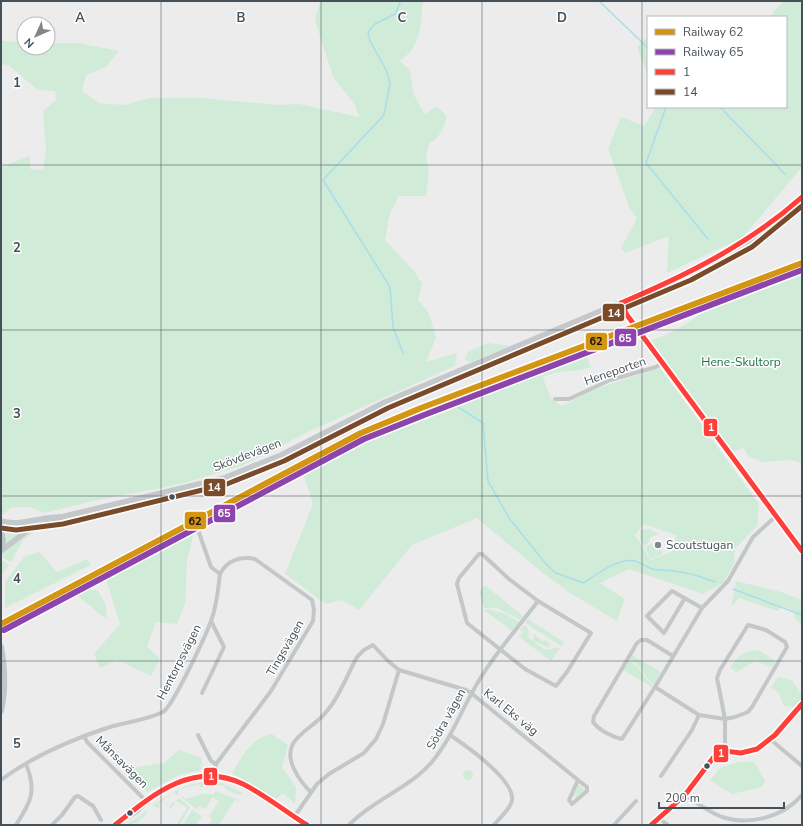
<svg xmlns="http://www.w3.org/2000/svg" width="803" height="826" font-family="'Nunito Sans',sans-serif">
	<rect width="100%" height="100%" fill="#edecec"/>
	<g fill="#d1ebd9" fill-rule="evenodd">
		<path d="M320 1H423C420 26 422 45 400 61L410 70 413 93 425 115 435 107 440 109 447 117C443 130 440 137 429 144L426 157 429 173 426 196H399L390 213 385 240 415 272 422 284 418 300 429 313 436 338 426 362 457 353 455 366 314 429 241 466 181 484 98 500 44 513 30 507H12L1 516V167L30 156V169L43 170 46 151 43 111 56 100 55 91 38 90 8 65 1 64V41L24 42V48H48V43H78L119 51 106 67 86 75 82 91 99 103 124 105 150 98H202L279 105 299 104 359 117 355 105 333 77 315 20Z"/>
		<path d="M783 1H802V167L742 238 667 273 669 236 625 253 621 248 637 218 630 209 608 149 621 117 644 126 656 107H786V17H770Z"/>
		<path d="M648 36V77L637 47Z"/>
		<path d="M711 267 712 270 702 276 663 292H658Z"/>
		<path d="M802 267V463L790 460 762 462 748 456 743 447 732 453 649 341C671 335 705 314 720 297L723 301 743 290Z"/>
		<path d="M591 320V321L513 354 452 383 386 408 259 470 207 489 154 499 205 488 258 469 383 408Z"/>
		<path d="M488 343 510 346 471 362 466 361 465 357 468 352Z"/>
		<path d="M584 349 591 367C576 373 558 369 543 377L551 399 562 406 592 390 660 368 759 504 757 526 735 549 734 563 724 582 703 594 629 569 600 583 625 599 617 621 570 593 543 573 477 518 412 545 359 610 342 600 326 604 285 574 313 504 303 473 426 414ZM644 524 676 535 673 551 651 560 635 535Z"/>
		<path d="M131 504 132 505 38 529 23 540 11 562 2 557C6 529 105 510 131 504Z"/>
		<path d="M50 519 23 530 4 546 1 524 14 526Z"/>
		<path d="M649 529 659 534 651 537 648 543 644 546 640 540V530Z"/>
		<path d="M194 531 187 561 185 604 177 624 156 622 147 647 160 659 151 676 117 660 100 668 94 654 120 624 106 579Z"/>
		<path d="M650 544H652L656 551 660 549 663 554 651 559 645 547Z"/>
		<path d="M39 552 57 572 87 559 91 565 5 608V582L25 556Z"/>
		<path d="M1 559 9 565 1 577V560H2Z"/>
		<path d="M736 581 781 592 802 600V625L795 619 793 610 782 606 778 611 739 598 731 607Z"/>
		<path d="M485 585 523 616 520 620 497 608H484L479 592Z"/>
		<path d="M89 589 98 591 106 605 107 620 78 596Z"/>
		<path d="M488 609 506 614 519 622 512 631 484 610Z"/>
		<path d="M528 619 564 642 561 646 525 623Z"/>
		<path d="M524 625 528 628 529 635 527 637C533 639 539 647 545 649 550 651 555 647 560 648L551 661 519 637 523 632 520 630Z"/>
		<path d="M534 634 543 641 544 640 551 644 548 648 533 640Z"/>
		<path d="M759 650 775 661 772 667 755 661 737 672 730 668C737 656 745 651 759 650Z"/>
		<path d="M632 655 661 672 654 684C643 677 641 666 630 659Z"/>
		<path d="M629 660C640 667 643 678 653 685L652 687 623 670Z"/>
		<path d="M778 677 792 680 802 696V700L795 707 784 706 778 692 771 688Z"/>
		<path d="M272 734 288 745 282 767 296 787 295 804 283 793 276 799 232 773C242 757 251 737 272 734Z"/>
		<path d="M179 750 202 758 201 770 179 775 147 792 124 769 164 763Z"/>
		<path d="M738 762H754L765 781 762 787 732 794 710 780 720 768Z"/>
		<circle cx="468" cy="775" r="5"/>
		<path d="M208 782 222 783 243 793 239 795 225 789V786L203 784V787H200L199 784 178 790 179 793 176 795 174 792 158 804 160 807 158 808 152 806C170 794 186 782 208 782Z"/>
		<path d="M578 785H580L585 791 577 798 573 795Z"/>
		<path d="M215 791 239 800 238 801 235 800 219 825H208L212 819 209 817 219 801 212 797 206 809 202 807 198 811 202 805 196 809 181 797 184 796 185 799 203 794H215Z"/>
		<path d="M179 798 190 807 180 825H176L187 808 176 801 171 809 169 806Z"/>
		<path d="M192 810 202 816 196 825H183Z"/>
		<path d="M146 811 147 812 143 818 140 819 137 824 134 822 132 825H126Z"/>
	</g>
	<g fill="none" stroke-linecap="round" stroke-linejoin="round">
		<g stroke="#a7dfe8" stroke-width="1.5">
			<path d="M401 1 395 14 375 24 368 32 370 41 386 70 390 83 384 115 323 180 390 287 393 327 403 353"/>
			<path d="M599 1 648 48"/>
			<path d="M666 107 646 163 708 239"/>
			<path d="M720 107 785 174"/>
			<path d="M458 407 483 423 488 481 509 518 546 564 556 573 584 583C597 574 619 557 635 561 642 563 650 570 658 570 678 570 696 574 715 582"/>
			<path d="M733 589 802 615"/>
		</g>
		<g stroke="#c4c7c8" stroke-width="4">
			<path d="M621 303 632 322"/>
			<path d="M637 328 802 551"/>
			<path d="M555 399H569L610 380 656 367 663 363"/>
			<path d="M479 554H482L509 579 538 601 591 633 567 672 556 686 525 669 467 623 457 584 459 578Z"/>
			<path d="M685 598 664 633 647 616 672 591 702 608"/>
			<path d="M399 670 466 690 471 693 578 780 569 800 572 804 587 791V787L578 780"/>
			<path d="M655 687 622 739C612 737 599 730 593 722L594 716 637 643 641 640H647L673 656"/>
			<path d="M202 693 224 647 211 621"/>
			<path d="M198 735 211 761 216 764"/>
			<path d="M450 735C465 745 515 780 512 800 511 809 499 818 494 825"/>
			<path d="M84 736 87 742 147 802"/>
			<path d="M770 739 802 766"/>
			<path d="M725 751V719L717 678 720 670 748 625 766 630 785 642 787 647 752 707 748 712 735 717 725 719 699 715 655 687 702 608 728 581 753 537 776 516"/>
			<path d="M214 775 216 764 271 691 313 621 314 610 312 600 255 559C241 556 227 560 220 574"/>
			<path d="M661 776 692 730 699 715"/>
			<path d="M1 780C33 756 73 739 110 727 127 722 147 720 163 712 173 706 206 635 211 621 217 606 218 589 220 574L211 567 196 524 248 503 270 488 296 474 389 430 407 420"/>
			<path d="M685 795C697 803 709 812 722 817 750 826 783 817 802 795"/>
			<path d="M294 817 317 784 329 774 364 753 376 739 383 724 399 670 388 661 373 645 364 650 357 657C347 675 340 696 327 711 312 731 279 738 294 769 298 777 304 786 311 792"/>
			<path d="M124 818 127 814 141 806"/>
			<path d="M660 819 668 825"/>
			<path d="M16 825C31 802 37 791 26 764"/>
			<path d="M52 825 62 815 75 797 78 796 93 806 101 820"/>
			<path d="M115 825C122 820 131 817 138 811 149 800 163 788 177 782 212 765 242 784 271 802 283 810 296 817 307 825"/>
			<path d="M349 825C373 800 408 789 431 763 451 740 461 710 477 684 494 654 518 628 538 601"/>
			<path d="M614 825 636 801"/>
			<path d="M651 825 685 795 713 758 725 751 741 753 757 749 775 735 802 704"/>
		</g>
		<g stroke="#c5c8cb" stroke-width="5.5">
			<path d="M1 521C21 527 40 516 61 517"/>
			<path d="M1 551 27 531 61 517 224 478 281 455 385 402 688 274 748 241 776 220 802 197"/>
		</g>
		<g stroke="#c2c5c8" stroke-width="6">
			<path d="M1 531 3 541 1 549"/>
			<path d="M1 647C5 669 6 689 1 711"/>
		</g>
		<defs>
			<g id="bus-1">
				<path d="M621 303 627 315 802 551"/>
				<path d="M621 303C687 275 748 245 802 197"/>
				<path d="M115 825C152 795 193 760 243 784 265 795 286 812 307 825"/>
				<path d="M651 825 685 795 713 758 725 751 741 753 757 749 775 735 802 704"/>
			</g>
			<path id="bus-2" d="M1 528 16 530 63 524 227 484 284 461 388 408 691 280 752 247 802 206"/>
		</defs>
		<use href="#bus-1" stroke="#fff" stroke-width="8"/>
		<use href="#bus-2" stroke="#fff" stroke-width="8"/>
		<use href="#bus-1" stroke="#ff403a" stroke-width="5"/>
		<use href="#bus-2" stroke="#7a4b2a" stroke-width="5"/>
		<defs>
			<path id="rail-1" d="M1 624 361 433 421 408 802 263"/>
			<path id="rail-2" d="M4 630 364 439 424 415 802 270"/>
		</defs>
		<use href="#rail-1" stroke="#fff" stroke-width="9"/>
		<use href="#rail-2" stroke="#fff" stroke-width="9"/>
		<use href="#rail-1" stroke="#d39512" stroke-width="6"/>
		<use href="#rail-2" stroke="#8e44ad" stroke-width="6"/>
	</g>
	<path fill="none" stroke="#455058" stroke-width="1" stroke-opacity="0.55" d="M161 1V825M321 1V825M482 1V825M642 1V825M1 165H802M1 330H802M1 496H802M1 661H802"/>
	<g fill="#455058" stroke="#fff" stroke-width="1.5">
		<circle cx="172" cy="497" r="3.5"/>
		<circle cx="707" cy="766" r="3.5"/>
		<circle cx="130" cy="813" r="3.5"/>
	</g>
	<circle fill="#80878c" stroke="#fff" stroke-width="1.5" cx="658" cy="545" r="4"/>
	<g text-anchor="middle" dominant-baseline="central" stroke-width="3" stroke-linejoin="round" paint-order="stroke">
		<g font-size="12" fill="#1a7441" stroke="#fff">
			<text x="741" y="362">Hene-Skultorp</text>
		</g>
		<g font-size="12" fill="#455058" stroke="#fff">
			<text transform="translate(615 371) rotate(-19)">Heneporten</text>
			<text transform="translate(247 455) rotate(-21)">Skövdevägen</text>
			<text transform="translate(285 648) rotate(-60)">Tingsvägen</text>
			<text transform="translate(179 662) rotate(-63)">Hentorpsvägen</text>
			<text transform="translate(511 712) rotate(39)">Karl Eks väg</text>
			<text transform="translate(446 719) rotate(-61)">Södra vägen</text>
			<text transform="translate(122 762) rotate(45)">Månsavägen</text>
		</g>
		<g font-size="12" fill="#455058" stroke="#fff" text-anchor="start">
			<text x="666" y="545">Scoutstugan</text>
		</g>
	</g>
	<g font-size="13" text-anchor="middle" font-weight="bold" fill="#455058" stroke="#fff" stroke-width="3" stroke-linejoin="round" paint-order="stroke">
		<text x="80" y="22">A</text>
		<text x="241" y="22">B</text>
		<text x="402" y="22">C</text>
		<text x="562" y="22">D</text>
		<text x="17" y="87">1</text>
		<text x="17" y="252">2</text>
		<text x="17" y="418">3</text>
		<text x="17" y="583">4</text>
		<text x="17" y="748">5</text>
	</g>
	<g stroke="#fff" stroke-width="1.5">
		<rect x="602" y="303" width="23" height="19" rx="4" fill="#7a4b2a"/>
		<rect x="614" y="328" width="23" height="19" rx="4" fill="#8e44ad"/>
		<rect x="585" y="332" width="23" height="19" rx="4" fill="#d39512"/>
		<rect x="703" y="418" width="15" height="19" rx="4" fill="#ff403a"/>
		<rect x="203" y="478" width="23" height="19" rx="4" fill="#7a4b2a"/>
		<rect x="213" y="504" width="23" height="19" rx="4" fill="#8e44ad"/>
		<rect x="184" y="511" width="23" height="19" rx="4" fill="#d39512"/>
		<rect x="713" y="744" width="16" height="19" rx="4" fill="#ff403a"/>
		<rect x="203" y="767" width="15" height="19" rx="4" fill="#ff403a"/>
	</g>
	<g font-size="11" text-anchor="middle" font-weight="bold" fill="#fff">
		<text x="614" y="317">14</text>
		<text x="625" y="342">65</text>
		<text x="711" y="431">1</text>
		<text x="214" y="491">14</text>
		<text x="224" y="517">65</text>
		<text x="721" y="757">1</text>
		<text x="211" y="780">1</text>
	</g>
	<g font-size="11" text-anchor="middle" font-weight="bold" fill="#111">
		<text x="596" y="345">62</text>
		<text x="195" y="525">62</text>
	</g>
	<rect width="803" height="826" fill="none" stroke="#455058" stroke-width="4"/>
	<rect x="647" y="16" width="140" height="92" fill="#ffffff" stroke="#b5b9bc"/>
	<rect x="655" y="29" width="20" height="6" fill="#d39512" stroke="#b5b9bc"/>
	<text x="683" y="36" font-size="12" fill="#455058">Railway 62</text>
	<rect x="655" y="49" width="20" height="6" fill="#8e44ad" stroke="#b5b9bc"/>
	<text x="683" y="56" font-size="12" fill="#455058">Railway 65</text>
	<rect x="655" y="69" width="20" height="6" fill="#ff403a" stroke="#b5b9bc"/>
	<text x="683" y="76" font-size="12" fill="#455058">1</text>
	<rect x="655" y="89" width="20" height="6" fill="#7a4b2a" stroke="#b5b9bc"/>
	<text x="683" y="96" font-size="12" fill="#455058">14</text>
	<g transform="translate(36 36) rotate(225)"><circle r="19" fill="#ffffff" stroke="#b5b9bc"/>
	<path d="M0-3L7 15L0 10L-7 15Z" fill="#80878c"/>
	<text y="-6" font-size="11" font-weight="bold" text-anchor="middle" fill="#455058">N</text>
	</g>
	<path d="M659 802v6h125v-6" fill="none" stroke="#455058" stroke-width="2"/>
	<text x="665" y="802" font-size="12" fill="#455058" stroke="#ffffff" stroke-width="3" paint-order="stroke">200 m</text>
</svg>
